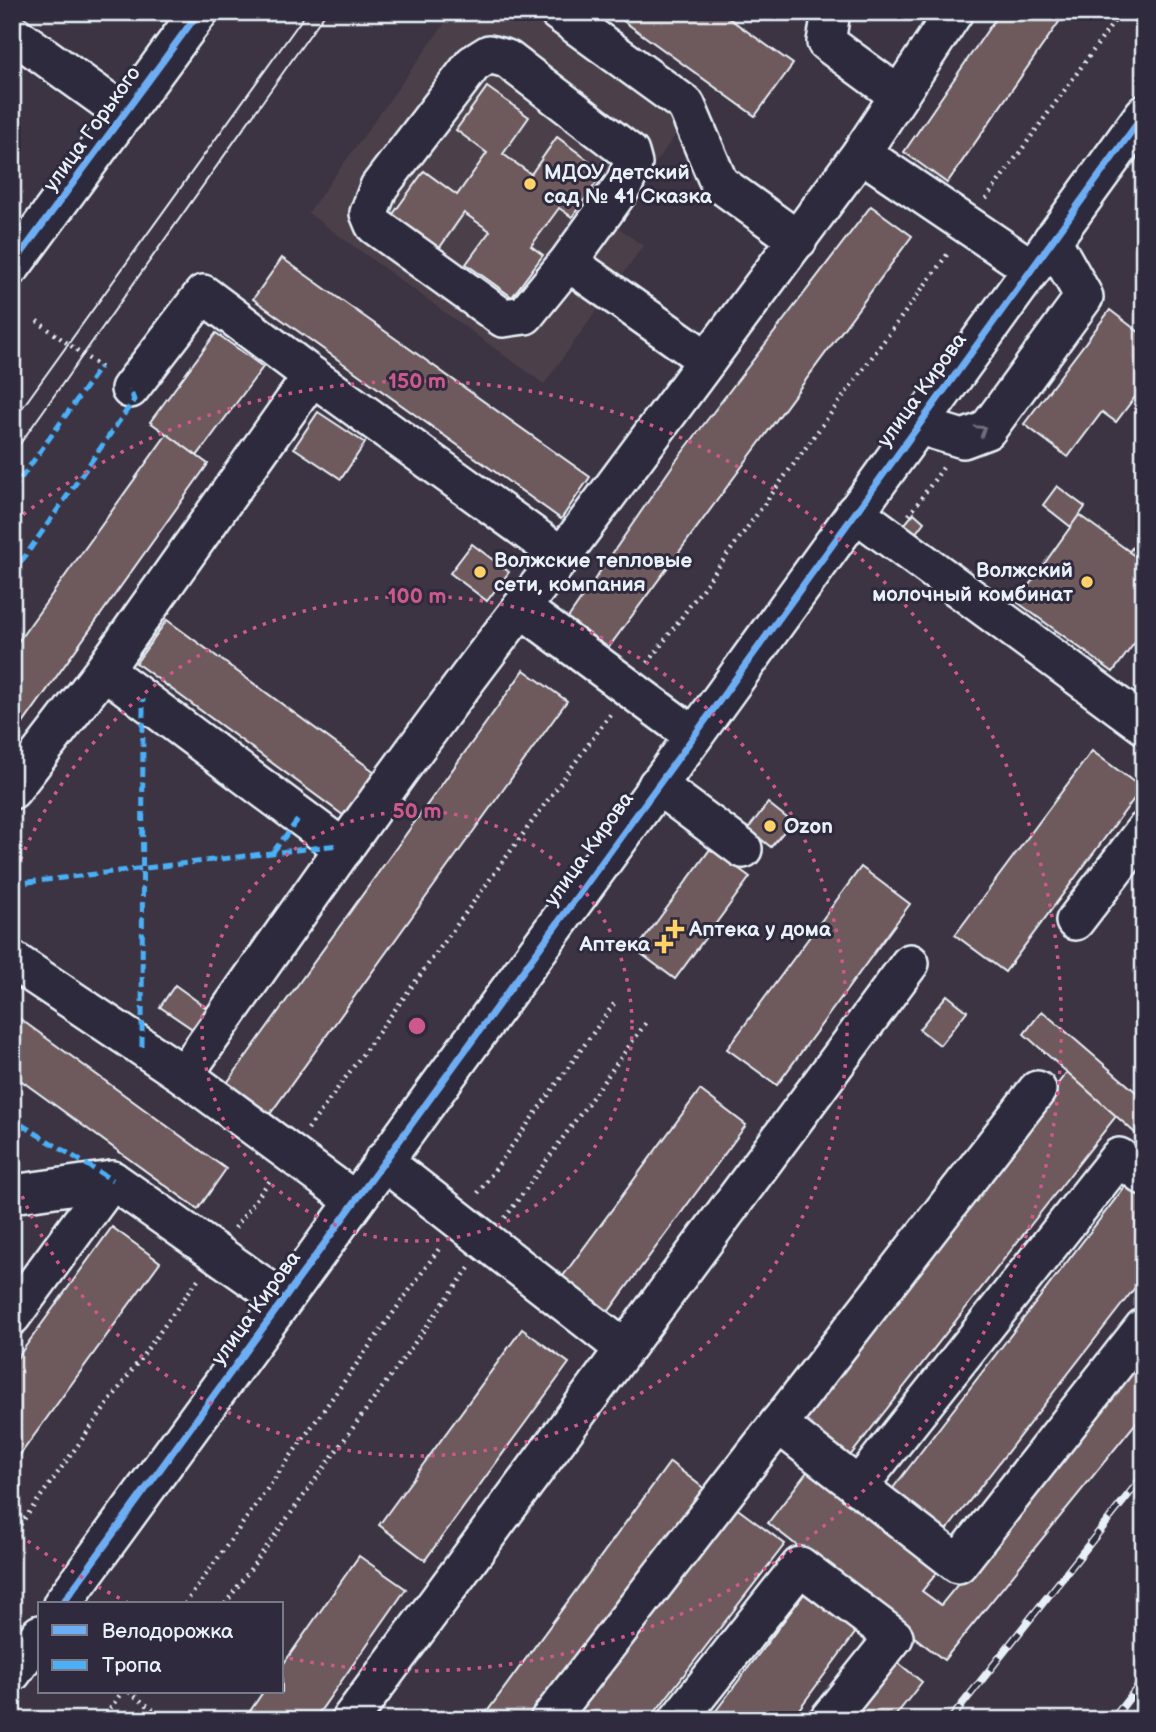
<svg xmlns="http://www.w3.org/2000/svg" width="1156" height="1732" font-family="'Balsamiq Sans',sans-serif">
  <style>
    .built { fill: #4b3f4a }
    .building { fill: #6e5a5b; stroke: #e8f1f8; stroke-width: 2 }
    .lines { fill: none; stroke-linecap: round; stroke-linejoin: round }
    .minor-casing { stroke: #e8f1f8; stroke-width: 42 }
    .path { stroke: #e8f1f8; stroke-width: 4.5; stroke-dasharray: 2 5; stroke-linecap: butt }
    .minor { stroke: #2f2a3d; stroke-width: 37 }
    .tram { stroke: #e8f1f8; stroke-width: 2 }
    .rail-casing { stroke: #e8f1f8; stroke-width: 8 }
    .rail { stroke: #2f2a3d; stroke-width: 5; stroke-dasharray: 16; stroke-linecap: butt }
    .quiet { stroke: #4cb0f7; stroke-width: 5; stroke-dasharray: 10 5; stroke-linecap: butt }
    .cycleway-casing { stroke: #2f2a3d; stroke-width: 11 }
    .cycleway { stroke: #6dadf4; stroke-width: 7 }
    .oneway { stroke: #70707e }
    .ring { fill: none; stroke: #cd598a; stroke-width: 3.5; stroke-dasharray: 3.5 7 }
    .poi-dot { fill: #ffd166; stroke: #2f2a3d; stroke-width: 2.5 }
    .labels { text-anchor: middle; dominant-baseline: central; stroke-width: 6; stroke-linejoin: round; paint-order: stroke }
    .street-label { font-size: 21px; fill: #e8f1f8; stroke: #2f2a3d }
    .poi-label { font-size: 21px; font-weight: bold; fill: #e8f1f8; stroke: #2f2a3d; text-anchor: start }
    .centre { fill: #cd598a; stroke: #2f2a3d; stroke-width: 3.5 }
    .ring-label { font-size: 21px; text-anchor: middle; font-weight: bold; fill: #cd598a; stroke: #2f2a3d; stroke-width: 6; stroke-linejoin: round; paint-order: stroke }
  </style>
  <rect width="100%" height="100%" fill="#3c3443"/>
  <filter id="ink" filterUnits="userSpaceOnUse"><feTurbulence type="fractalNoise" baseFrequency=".0143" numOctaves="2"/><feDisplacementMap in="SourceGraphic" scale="14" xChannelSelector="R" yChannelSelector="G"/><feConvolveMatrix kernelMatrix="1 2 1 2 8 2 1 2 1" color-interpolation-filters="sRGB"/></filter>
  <g filter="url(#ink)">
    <polygon class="built" points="453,12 525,12 682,126 612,223 643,246 544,384 308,213"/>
    <g class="building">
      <polygon points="611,12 720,12 793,64 755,116"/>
      <polygon points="1000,12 1066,12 947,183 904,152"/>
      <polygon points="487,87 529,117 503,154 531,174 557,137 604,172 572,217 559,208 531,246 543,255 512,297 466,264 490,231 464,213 438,250 391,217 424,171 457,195 487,153 456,130"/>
      <polygon points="871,206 912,236 606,651 566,621 675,462"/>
      <polygon points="282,258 590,477 561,519 253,299"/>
      <polygon points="1110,310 1144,336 1144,385 1116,422 1102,412 1068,457 1024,424"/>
      <polygon points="216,333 263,367 197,456 150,422"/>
      <polygon points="318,412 365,443 341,479 294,448"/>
      <polygon points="167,434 208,464 12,739 12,650"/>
      <polygon points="1057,486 1085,507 1071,527 1043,505"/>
      <polygon points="914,513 924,522 915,534 904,525"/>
      <polygon points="1079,515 1144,562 1144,630 1113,672 1017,602"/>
      <polygon points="1144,531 1144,562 1129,552"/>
      <polygon points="472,544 509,572 487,601 450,573"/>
      <polygon points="167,620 379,775 347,818 136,663"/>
      <polygon points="524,670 567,701 265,1121 222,1090"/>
      <polygon points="1092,751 1142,788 1005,972 955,935"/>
      <polygon points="768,803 792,822 771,847 748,829"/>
      <polygon points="711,848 750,877 675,979 636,950"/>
      <polygon points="861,867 910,904 777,1085 727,1049"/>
      <polygon points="175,985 208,1009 194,1030 160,1007"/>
      <polygon points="947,995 967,1011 940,1045 919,1029"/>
      <polygon points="1042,1011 1144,1099 1144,1141 1024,1034"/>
      <polygon points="12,1013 226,1169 198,1209 12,1074"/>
      <polygon points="1067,1072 1116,1116 846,1461 796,1420"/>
      <polygon points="700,1090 746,1125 606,1315 560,1280"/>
      <polygon points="1130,1180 1144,1191 1144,1276 943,1535 890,1492"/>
      <polygon points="112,1227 160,1262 12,1466 12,1365"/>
      <polygon points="522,1329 569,1363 425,1560 379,1525"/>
      <polygon points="1144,1357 1144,1413 944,1660 768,1523 810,1468 941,1568 922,1591 941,1605"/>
      <polygon points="670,1462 706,1490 532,1720 481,1720"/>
      <polygon points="735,1507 785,1544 649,1720 569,1720"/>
      <polygon points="359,1556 406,1589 314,1720 244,1720 263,1692 282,1692 282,1666"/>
      <polygon points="804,1594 856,1632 791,1720 709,1720"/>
      <polygon points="896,1661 922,1682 892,1720 849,1720"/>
    </g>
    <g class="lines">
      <defs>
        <g id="minor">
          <polyline points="558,12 686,105 719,183 798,240"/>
          <polyline points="831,12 826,42 898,95"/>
          <polyline points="12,33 125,114"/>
          <polyline points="861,153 1031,268"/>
          <polyline points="568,262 624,184 633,164 630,153 507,59 489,54 473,64 379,187 369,213 374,225 503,318 525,315 568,262 707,360"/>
          <polyline points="12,266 199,12"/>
          <polyline points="130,389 203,294 312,376"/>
          <polyline points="917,425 963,439 987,430 1084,297 1052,240"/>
          <polyline points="855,512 1144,725"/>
          <polyline points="562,556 861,153 954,12"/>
          <polyline points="521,608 694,736"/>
          <polyline points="657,785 743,849"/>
          <polyline points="12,790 104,670 344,849"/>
          <polyline points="1075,921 1144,831"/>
          <path d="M12,960l172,115c123,-175 245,-352 378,-519l-250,-180 -208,294"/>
          <polyline points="184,1075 355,1201"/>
          <polyline points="383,1161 623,1348"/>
          <polyline points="12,1194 112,1180 283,1300"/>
          <polyline points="12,1316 112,1180"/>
          <polyline points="778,1424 958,1564 1144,1327"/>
          <polyline points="858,1487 1119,1157 1144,1176"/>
          <polyline points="62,1604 694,736 1144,114"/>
          <polyline points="12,1673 40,1634"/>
          <polyline points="350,1720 910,963"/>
          <polyline points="549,1720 1037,1090"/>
          <polyline points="678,1720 800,1566 894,1637 828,1720"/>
        </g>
      </defs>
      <use href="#minor" class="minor-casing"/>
      <g class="path">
        <polyline points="986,199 1121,12"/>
        <polyline points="37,321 104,370"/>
        <polyline points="909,515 945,465"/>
        <polyline points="648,663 949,252"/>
        <polyline points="308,1129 612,712"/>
        <polyline points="478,1193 616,1001"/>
        <polyline points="505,1218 648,1020"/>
        <polyline points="235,1228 271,1179"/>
        <polyline points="12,1536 199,1278"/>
        <polyline points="185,1604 441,1246"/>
        <polyline points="225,1604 469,1268"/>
        <polyline points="129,1692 167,1720"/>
        <polyline points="102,1720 122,1692"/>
      </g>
      <use href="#minor" class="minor"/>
      <g class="tram">
        <polyline points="12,422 307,12"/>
        <polyline points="12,455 326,12"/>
      </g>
      <defs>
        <g id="rail">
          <polyline points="950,1720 1144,1475"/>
          <polyline points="1112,1720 1144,1679"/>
        </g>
      </defs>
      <use href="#rail" class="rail-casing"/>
      <use href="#rail" class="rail"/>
      <g class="quiet">
        <polyline points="12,491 100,367"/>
        <polyline points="12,575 134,400 130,389"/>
        <polyline points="273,852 300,817"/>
        <polyline points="12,884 338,845"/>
        <polyline points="142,1047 143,699"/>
        <polyline points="12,1113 22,1125 112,1180"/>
      </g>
      <defs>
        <g id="cycleway">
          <polyline points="12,266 199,12"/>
          <polyline points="62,1604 694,736 1144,114"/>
        </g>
      </defs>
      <use href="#cycleway" class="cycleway-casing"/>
      <use href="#cycleway" class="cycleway"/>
    </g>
    <defs><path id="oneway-chevron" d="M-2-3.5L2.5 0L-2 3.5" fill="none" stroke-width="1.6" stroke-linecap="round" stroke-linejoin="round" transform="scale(1.75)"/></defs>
    <use class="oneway" href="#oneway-chevron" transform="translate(981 430) rotate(-31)"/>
  </g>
  <g class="ring">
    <circle cx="417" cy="1026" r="215"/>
    <path d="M13 879A430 430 0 1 1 13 1173"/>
    <path d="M129 1603A645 645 0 0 1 15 1531M15 521A645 645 0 1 1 283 1657"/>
  </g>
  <g class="poi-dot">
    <circle cx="530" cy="184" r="7"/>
    <circle cx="480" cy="572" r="7"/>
    <circle cx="1087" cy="582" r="7"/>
    <circle cx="770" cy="826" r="7"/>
    <path d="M671.5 918.5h7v7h7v7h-7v7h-7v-7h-7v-7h7z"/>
    <path d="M660.5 933.5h7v7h7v7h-7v7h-7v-7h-7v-7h7z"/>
  </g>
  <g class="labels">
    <g class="street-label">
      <text transform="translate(92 129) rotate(-54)">улица Горького</text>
      <text transform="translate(922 390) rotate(-54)">улица Кирова</text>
      <text transform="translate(589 849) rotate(-54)">улица Кирова</text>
      <text transform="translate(256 1308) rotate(-54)">улица Кирова</text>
    </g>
    <g class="poi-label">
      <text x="544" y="172">МДОУ детский<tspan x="544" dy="24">сад № 41 Сказка</tspan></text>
      <text x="494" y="560">Волжские тепловые<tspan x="494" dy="24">сети, компания</tspan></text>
      <text x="1073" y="570" text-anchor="end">Волжский<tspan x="1073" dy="24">молочный комбинат</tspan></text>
      <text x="784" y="826">Ozon</text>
      <text x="689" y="929">Аптека у дома</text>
      <text x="650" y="944" text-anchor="end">Аптека</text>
    </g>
  </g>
  <circle cx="417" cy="1026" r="10" class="centre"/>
  <g class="ring-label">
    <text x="417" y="388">150 m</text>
    <text x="417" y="603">100 m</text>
    <text x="417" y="818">50 m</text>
  </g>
  <rect width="1156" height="1732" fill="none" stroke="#2f2a3d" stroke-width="42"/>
  <rect x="21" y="21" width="1114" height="1690" fill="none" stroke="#e8f1f8" stroke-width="2.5" filter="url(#ink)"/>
  <rect x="38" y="1602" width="245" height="91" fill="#2f2a3d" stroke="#797a88" stroke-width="2"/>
  <rect x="52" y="1625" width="35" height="10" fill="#6dadf4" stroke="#797a88" stroke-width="2"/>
  <text x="102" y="1638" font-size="21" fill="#e8f1f8">Велодорожка</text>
  <rect x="52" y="1660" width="35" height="10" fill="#4cb0f7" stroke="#797a88" stroke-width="2"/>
  <text x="102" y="1672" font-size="21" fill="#e8f1f8">Тропа</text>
</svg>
